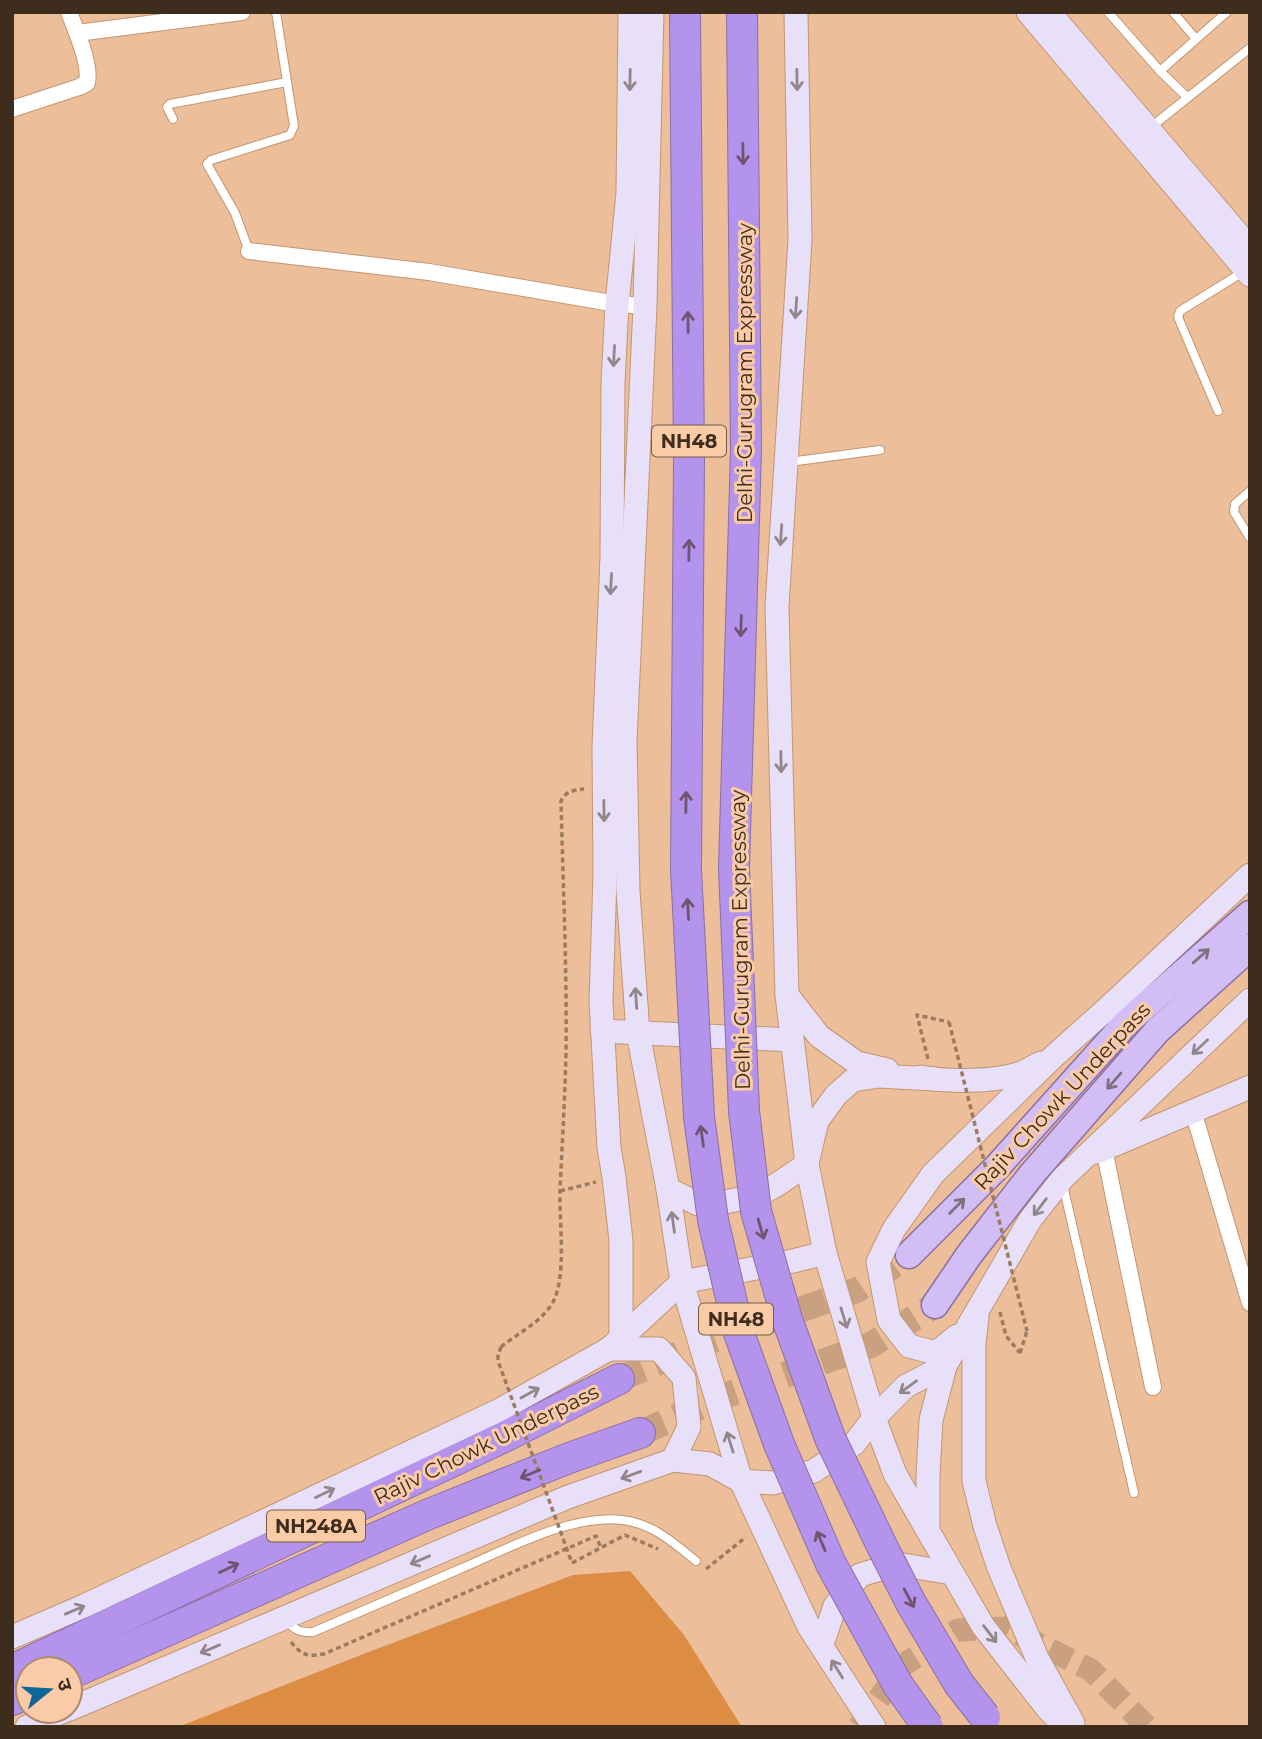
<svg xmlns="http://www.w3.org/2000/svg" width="1262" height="1739" font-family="Montserrat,'Noto Sans Devanagari',sans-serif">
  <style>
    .green { fill: #dd8c43 }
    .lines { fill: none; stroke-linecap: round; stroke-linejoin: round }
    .secondary-tunnel { stroke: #c9a180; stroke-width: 23; stroke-dasharray: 23 11; stroke-linecap: butt }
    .primary-tunnel { stroke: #c9a180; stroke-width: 26; stroke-dasharray: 26 13; stroke-linecap: butt }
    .lane-casing { stroke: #c29672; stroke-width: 10 }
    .street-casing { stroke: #c29672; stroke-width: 18 }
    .secondary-casing { stroke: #c29672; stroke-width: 25 }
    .primary-casing { stroke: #8b6fa4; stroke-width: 29 }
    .highway-casing { stroke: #8b6fa4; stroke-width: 32 }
    .path { stroke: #9c7b60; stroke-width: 3.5; stroke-dasharray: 5 3.5; stroke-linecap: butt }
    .lane { stroke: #fff; stroke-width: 8 }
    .street { stroke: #fff; stroke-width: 16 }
    .secondary { stroke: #e8dff9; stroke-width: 23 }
    .primary { stroke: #d2bef4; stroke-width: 26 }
    .highway { stroke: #b493ec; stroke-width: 30 }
    .highway-bridge-casing { stroke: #8b6fa4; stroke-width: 32; stroke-linecap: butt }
    .path-bridge { stroke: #9c7b60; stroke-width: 3.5; stroke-dasharray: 5 3.5; stroke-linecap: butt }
    .highway-bridge { stroke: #b493ec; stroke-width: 30 }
    .oneway { stroke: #93868b }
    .oneway2 { stroke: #6d5570 }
    .oneway3 { stroke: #816e7e }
    .labels { text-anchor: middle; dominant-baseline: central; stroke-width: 6; stroke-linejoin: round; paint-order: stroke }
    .shield { fill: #f9cba6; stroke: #765c46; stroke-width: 2 }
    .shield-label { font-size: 19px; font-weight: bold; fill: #3e2c1d }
    .street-label { font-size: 21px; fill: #3e2c1d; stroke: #f9cba6 }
  </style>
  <rect width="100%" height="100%" fill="#ecbe99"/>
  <polygon class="green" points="630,1571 684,1635 742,1727 178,1727 366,1653 573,1575"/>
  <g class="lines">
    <polyline class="secondary-tunnel" points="859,1727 903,1665 958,1630 1006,1628 1091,1670 1147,1727"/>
    <g class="primary-tunnel">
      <polyline points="619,1379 710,1341 857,1290 909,1255"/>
      <polyline points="640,1433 727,1395 871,1345 935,1305"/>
    </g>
    <defs>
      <g id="lane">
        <polyline points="1108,12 1160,71 1187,97"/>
        <polyline points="1173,12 1196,39"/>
        <polyline points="1160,71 1227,12"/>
        <polyline points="173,119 167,107 170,104 287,82"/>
        <polyline points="1151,127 1250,48"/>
        <polyline points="249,251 235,213 207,164 211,160 290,135 294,126 276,12"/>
        <polyline points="1218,411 1178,317 1180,311 1243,272"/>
        <polyline points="789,462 880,450"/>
        <polyline points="1250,491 1235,504 1234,512 1250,538"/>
        <polyline points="1063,1185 1134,1493"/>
        <path d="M286,1620c8,10 15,13 27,12 49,-21 98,-42 147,-63 47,-20 111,-55 162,-49 30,3 52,23 74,41"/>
      </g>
      <g id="street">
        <polyline points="77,33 242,12"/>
        <path d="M12,109l67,-22 8,-4c4,-19 -11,-52 -18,-71"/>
        <polyline points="249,251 429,272 617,304 645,306"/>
        <polyline points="1193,1111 1250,1303"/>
        <polyline points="1104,1149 1153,1387"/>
      </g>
      <g id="secondary">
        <polyline points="652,12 645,306 625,741 628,891 638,1033 668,1189 682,1282 741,1481 809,1627 874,1727"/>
        <polyline points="796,12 800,240 777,607 787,995 807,1164 825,1253 874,1418 895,1474 983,1626 1047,1708 1066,1727"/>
        <polyline points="1028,12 1250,275"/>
        <polyline points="1049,12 1250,248"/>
        <polyline points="787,995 819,1036 857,1063 887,1070"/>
        <polyline points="602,1031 792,1040"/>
        <path d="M921,1077c26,5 74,5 100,-4 6,-2 13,-7 20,-10"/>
        <polyline points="1097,1152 1250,1087"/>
        <polyline points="668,1189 698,1204 725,1202 759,1195 781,1182 807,1164 817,1121 836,1095 853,1080 879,1076 934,1079"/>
        <polyline points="977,1316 974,1344 974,1481 985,1526 999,1568 1037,1658 1073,1723"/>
        <polyline points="957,1336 936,1353 909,1346 889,1320 878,1262 894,1229 933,1174 1053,1057 1110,1006 1250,875"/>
        <polyline points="621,1338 621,1241 614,1177 609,1148 601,1001 605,876 604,747 612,557 613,383 617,304 628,193 630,12"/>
        <polyline points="609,1349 659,1349 684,1378 689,1427 673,1460"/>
        <polyline points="928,1529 928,1475 931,1420 945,1366"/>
        <polyline points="12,1637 84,1606 498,1411 609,1349 682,1282 793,1261 825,1253"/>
        <polyline points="822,1644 835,1606 860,1575 897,1564 952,1573"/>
        <polyline points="70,1709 568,1497 673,1460 710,1464 741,1481 773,1483 814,1471 854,1444 874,1418 906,1386 945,1366 1030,1220 1062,1179 1250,1000"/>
        <polyline points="27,1727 64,1711"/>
      </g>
      <g id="primary">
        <polyline points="909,1255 997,1167 1126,1023 1250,914"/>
        <polyline points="935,1305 969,1255 1032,1174 1158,1030 1250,947"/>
      </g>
      <g id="highway">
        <polyline points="685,12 689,459 686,870"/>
        <polyline points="734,868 746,449 742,12"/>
        <polyline points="12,1670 506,1436 619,1379"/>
        <polyline points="70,1674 429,1514 569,1458 640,1433"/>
        <polyline points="12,1700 28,1693"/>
      </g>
    </defs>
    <use href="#lane" class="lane-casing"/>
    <use href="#street" class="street-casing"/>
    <use href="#secondary" class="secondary-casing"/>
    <use href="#primary" class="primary-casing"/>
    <use href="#highway" class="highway-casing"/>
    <g class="path">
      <polyline points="928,1059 917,1015 949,1022"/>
      <polyline points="560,1191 596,1182"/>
      <polyline points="1000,1312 1006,1336 1020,1353"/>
      <path d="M501,1347c18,-15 40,-24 52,-45 14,-26 6,-81 7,-111 2,-46 5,-92 6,-139 1,-83 -3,-167 -5,-251 4,-10 14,-11 23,-12"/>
      <polyline points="1020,1353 1027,1331"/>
      <polyline points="572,1563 625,1535 658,1549"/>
      <polyline points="706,1569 746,1537"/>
      <path d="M291,1642c11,13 15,15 33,12l272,-118 5,12"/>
    </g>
    <use href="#lane" class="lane"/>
    <use href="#street" class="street"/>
    <use href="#secondary" class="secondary"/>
    <use href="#primary" class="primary"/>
    <use href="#highway" class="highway"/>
    <defs>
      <g id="highway-bridge">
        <polyline points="734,868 744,1111 756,1211 787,1319 830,1438 881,1544 911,1603 959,1684 985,1717"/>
        <polyline points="686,870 699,1117 713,1220 739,1333 779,1444 831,1564 898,1685 928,1727"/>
      </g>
    </defs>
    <use href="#highway-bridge" class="highway-bridge-casing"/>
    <g class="path-bridge">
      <polyline points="949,1022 1027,1331"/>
      <polyline points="501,1347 498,1355 498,1361 572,1563"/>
    </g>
    <use href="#highway-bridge" class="highway-bridge"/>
  </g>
  <defs><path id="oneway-shaft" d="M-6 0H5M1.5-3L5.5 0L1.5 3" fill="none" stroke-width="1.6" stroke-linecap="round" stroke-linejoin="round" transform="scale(1.75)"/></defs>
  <g class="oneway">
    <use href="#oneway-shaft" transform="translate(630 80) rotate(91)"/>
    <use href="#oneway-shaft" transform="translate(797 80) rotate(89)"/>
    <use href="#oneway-shaft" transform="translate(796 308) rotate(94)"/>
    <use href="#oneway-shaft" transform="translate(614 356) rotate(93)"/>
    <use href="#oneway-shaft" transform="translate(781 535) rotate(94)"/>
    <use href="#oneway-shaft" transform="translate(611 584) rotate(93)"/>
    <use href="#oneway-shaft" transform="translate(781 762) rotate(89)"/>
    <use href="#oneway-shaft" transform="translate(604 811) rotate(89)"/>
    <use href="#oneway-shaft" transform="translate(636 998) rotate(-94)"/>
    <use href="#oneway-shaft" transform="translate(1200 1047) rotate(137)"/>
    <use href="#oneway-shaft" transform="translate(1040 1207) rotate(127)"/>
    <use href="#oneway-shaft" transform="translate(673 1222) rotate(-98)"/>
    <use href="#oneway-shaft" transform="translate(844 1318) rotate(73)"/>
    <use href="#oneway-shaft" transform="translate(908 1387) rotate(144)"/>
    <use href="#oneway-shaft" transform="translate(530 1393) rotate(-29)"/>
    <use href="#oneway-shaft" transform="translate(730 1442) rotate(-107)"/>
    <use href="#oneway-shaft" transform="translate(631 1475) rotate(160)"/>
    <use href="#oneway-shaft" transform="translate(325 1493) rotate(-25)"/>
    <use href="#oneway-shaft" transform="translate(420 1560) rotate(157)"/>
    <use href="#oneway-shaft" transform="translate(75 1610) rotate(-23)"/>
    <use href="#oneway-shaft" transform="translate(990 1634) rotate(52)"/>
    <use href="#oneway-shaft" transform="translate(210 1649) rotate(157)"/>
    <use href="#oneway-shaft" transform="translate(837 1669) rotate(-122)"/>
  </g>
  <g class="oneway2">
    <use href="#oneway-shaft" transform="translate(743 154) rotate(89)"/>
    <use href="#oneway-shaft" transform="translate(688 322) rotate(-91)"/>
    <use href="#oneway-shaft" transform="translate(689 550) rotate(-89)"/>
    <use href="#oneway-shaft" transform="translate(741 626) rotate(92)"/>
    <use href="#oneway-shaft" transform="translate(686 802) rotate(-89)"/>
    <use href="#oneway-shaft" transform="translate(688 909) rotate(-93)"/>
    <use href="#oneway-shaft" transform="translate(702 1136) rotate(-98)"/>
    <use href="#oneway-shaft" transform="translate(761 1229) rotate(74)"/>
    <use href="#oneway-shaft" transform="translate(530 1474) rotate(158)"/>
    <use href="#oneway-shaft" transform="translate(821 1541) rotate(-113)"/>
    <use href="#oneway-shaft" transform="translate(229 1568) rotate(-25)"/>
    <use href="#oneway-shaft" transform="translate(909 1598) rotate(62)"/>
  </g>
  <g class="oneway3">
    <use href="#oneway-shaft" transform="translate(1201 956) rotate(-41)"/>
    <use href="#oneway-shaft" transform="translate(1114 1081) rotate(131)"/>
    <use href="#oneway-shaft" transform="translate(957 1206) rotate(-45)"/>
  </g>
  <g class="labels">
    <g class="shield">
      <rect x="652" y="425.5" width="74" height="31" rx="5"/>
      <rect x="699" y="1303.5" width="74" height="31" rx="5"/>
      <rect x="267" y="1510.5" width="98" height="31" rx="5"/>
    </g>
    <g class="shield-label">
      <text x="689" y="441">NH48</text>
      <text x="736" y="1319">NH48</text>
      <text x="316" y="1526">NH248A</text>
    </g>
    <g class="street-label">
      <text transform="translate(744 373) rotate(-90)">Delhi-Gurugram Expressway</text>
      <text transform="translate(740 940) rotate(-91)">Delhi-Gurugram Expressway</text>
      <text transform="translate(1062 1096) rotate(-47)">Rajiv Chowk Underpass</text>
      <text transform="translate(486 1444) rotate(-26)">Rajiv Chowk Underpass</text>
    </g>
  </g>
  <rect width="1262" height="1739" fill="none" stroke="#3e2c1d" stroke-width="28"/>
  <g transform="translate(49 1690) rotate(72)"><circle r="33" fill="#f9cba6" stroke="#ae8b6f" stroke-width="2"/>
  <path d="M0-5L12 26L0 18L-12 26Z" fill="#0e6797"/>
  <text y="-10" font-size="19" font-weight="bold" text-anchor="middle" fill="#3e2c1d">उ</text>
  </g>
</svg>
